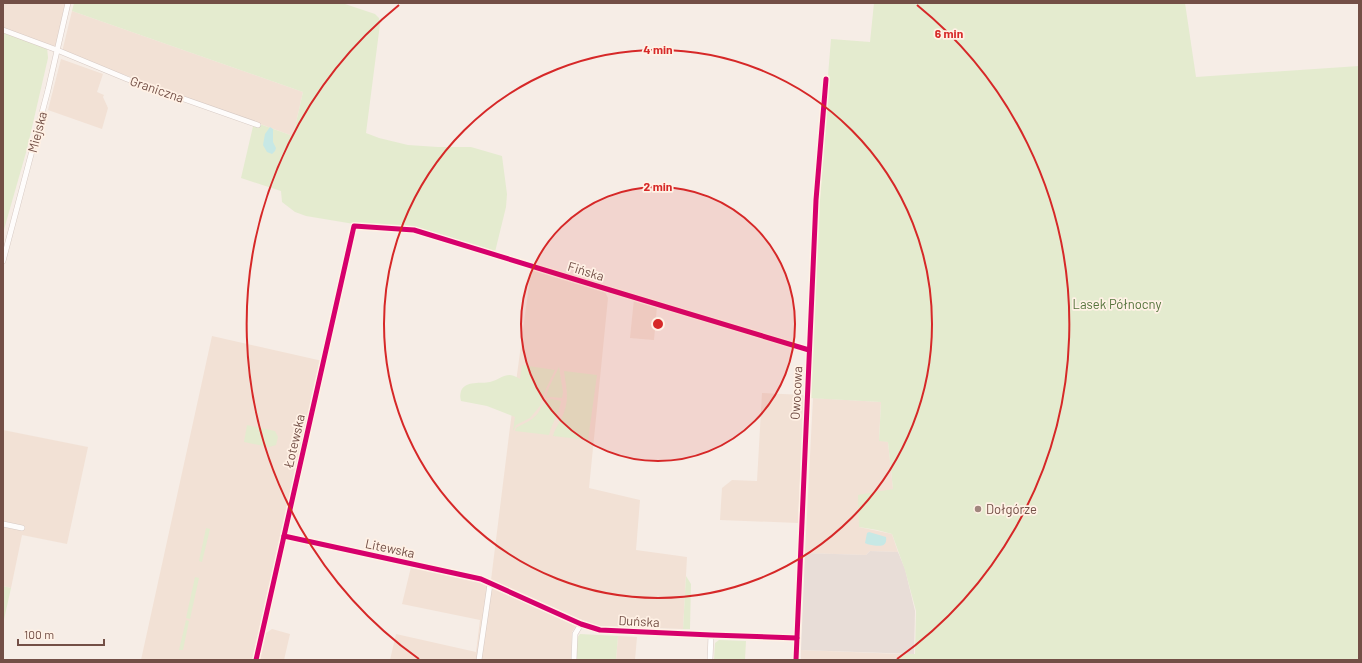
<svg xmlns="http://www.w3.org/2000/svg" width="1362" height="663" font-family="Barlow,sans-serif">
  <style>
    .residential { fill: #f2e1d5 }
    .industrial { fill: #e8ddd7 }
    .green { fill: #e4ebcf }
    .water { fill: #c7e8e5 }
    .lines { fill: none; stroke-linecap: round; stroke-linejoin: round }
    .street-casing { stroke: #d7cac4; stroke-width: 6 }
    .street { stroke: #fefcfb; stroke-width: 5 }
    .cycleway-casing { stroke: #fff1e5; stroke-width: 8 }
    .cycleway { stroke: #d6006c; stroke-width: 5 }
    .ring { fill: none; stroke: #d62828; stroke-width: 2 }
    .poi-dot { fill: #a1867e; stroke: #fff1e5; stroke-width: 1.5 }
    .labels { text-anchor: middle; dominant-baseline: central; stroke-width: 3.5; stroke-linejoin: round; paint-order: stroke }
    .street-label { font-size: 13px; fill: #734f46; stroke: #fff1e5 }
    .park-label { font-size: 13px; fill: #55743c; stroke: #fff1e5 }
    .poi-label { font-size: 13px; fill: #734f46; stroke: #fff1e5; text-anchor: start }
    .centre { fill: #d62828; stroke: #fff1e5; stroke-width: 2 }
    .ring-label { font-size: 12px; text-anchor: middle; font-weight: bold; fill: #d62828; stroke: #fff1e5; stroke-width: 3.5; stroke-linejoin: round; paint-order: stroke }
  </style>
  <rect width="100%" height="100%" fill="#f6ede6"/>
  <g class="residential">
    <polygon points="3,3 69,3 57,51 3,30"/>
    <polygon points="72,11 303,92 293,136 62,52"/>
    <polygon points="61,59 103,74 97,92 104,95 103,97 108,108 102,129 48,110"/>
    <polygon points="531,270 536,270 605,292 608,298 589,488 640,500 636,550 687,557 683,629 598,626 580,619 572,632 571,660 390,660 396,634 476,652 480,620 402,604 411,567 485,583 491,580 510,427"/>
    <polygon points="634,299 657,306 654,340 630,338"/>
    <polygon points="212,336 327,362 266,633 272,629 290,634 284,660 141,660"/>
    <polygon points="762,393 804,395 798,523 720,520 722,488 732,480 757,481"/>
    <polygon points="813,398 881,402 879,440 888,442 893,489 859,527 892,534 898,552 870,551 866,555 805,553"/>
    <polygon points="3,430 88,447 67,544 22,535 11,588 3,586"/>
    <polygon points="618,636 637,637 635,660 616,660"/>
    <polygon points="801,650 900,654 900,660 801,660"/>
  </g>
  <polygon class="industrial" points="870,551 898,552 905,569 915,611 914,654 801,650 805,553 866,555"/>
  <g class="green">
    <polygon points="74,3 342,3 375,14 379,18 380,24 366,133 379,138 408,145 438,147 471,147 502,156 507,194 506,207 495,252 415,227 354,224 306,216 295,212 282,202 281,191 241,178 254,122 293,136 303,92 72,11"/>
    <polygon points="874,3 1185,3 1196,77 1359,66 1359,660 900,660 900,654 915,654 916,611 905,570 892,534 877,530 859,527 858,495 893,489 888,442 879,441 881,402 808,398 821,161 831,39 870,42"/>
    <polygon points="3,30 47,47 48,58 27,149 3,233"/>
    <path d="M522,365l33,5 -9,19 -6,17 -10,12 -14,7 -3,6 2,-14 -28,-11 -26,-5c-1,-4 -1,-6 0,-10 5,-11 20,-7 29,-9 13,-4 17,-12 30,-3z"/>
    <polygon points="559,367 563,392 562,398 551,397 545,399 549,387"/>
    <path d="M564,371l33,4 -9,65 -35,-4c2,-8 7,-14 10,-21 7,-17 3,-27 1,-44z"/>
    <path d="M551,399l10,2c-2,12 -9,22 -12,34l-34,-4 1,-3c8,-5 16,-7 22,-15 4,-6 5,-12 13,-14z"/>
    <polygon points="247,425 275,431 278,437 276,445 269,447 244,442"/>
    <polygon points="206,528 210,529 202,562 199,561"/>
    <polygon points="686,576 691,584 690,629 683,629"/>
    <polygon points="195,577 199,578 190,619 186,618"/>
    <polygon points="3,586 11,588 3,624"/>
    <polygon points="186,620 189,621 183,650 179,650"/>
    <polygon points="580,634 618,636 616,660 576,660 577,638"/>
    <polygon points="719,640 746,641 745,660 714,660 715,643"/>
  </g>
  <g class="water">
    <polygon points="270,127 273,129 273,142 276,148 275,151 272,154 267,152 263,145 265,134"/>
    <path d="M869,532l17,5c2,12 -10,9 -19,7l-2,-1 2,-10z"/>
  </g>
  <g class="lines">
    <defs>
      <g id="street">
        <polyline points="3,30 57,50 127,79 258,125"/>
        <polyline points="3,261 48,90 68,3"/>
        <polyline points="3,524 22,528"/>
        <polyline points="284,536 481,579 581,624 600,630 711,635 797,638"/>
        <polyline points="256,660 354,226 414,230 610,290 809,350"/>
        <polyline points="479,660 490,584"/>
        <polyline points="574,660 575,634 581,624"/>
        <polyline points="710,660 711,635"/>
        <polyline points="796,660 816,200 826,79"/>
      </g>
    </defs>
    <use href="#street" class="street-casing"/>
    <use href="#street" class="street"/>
    <defs>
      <g id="cycleway">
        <polyline points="284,536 481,579 581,624 600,630 711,635 797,638"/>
        <polyline points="256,660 354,226 414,230 610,290 809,350"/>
        <polyline points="796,660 816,200 826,79"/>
      </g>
    </defs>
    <use href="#cycleway" class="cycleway-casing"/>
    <use href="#cycleway" class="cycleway"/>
  </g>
  <circle cx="658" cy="324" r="137" fill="#d62828" fill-opacity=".12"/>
  <g class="ring">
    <circle cx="658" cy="324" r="137"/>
    <circle cx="658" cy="324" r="274"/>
    <path d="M419 659A411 411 0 0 1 399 5M917 5A411 411 0 0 1 897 659"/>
  </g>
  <circle class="poi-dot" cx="978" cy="509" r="4"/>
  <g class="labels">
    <g class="street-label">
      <text transform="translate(157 89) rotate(19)">Graniczna</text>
      <text transform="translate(37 132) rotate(-75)">Miejska</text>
      <text transform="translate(586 271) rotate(17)">Fińska</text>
      <text transform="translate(796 393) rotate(-87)">Owocowa</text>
      <text transform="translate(294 441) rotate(-77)">Łotewska</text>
      <text transform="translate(390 548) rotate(12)">Litewska</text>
      <text transform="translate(639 621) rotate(3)">Duńska</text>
    </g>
    <g class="park-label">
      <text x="1117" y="304">Lasek Północny</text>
    </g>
    <g class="poi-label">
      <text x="986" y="509">Dołgórze</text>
    </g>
  </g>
  <circle cx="658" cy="324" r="6" class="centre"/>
  <g class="ring-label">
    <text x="949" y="38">6 min</text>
    <text x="658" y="54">4 min</text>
    <text x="658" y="191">2 min</text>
  </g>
  <rect width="1362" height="663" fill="none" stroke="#734f46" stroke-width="8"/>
  <path d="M18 639v6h86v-6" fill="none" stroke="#734f46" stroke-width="2"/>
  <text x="24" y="639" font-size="12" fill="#734f46" stroke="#fff1e5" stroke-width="3" paint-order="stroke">100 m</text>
</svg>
